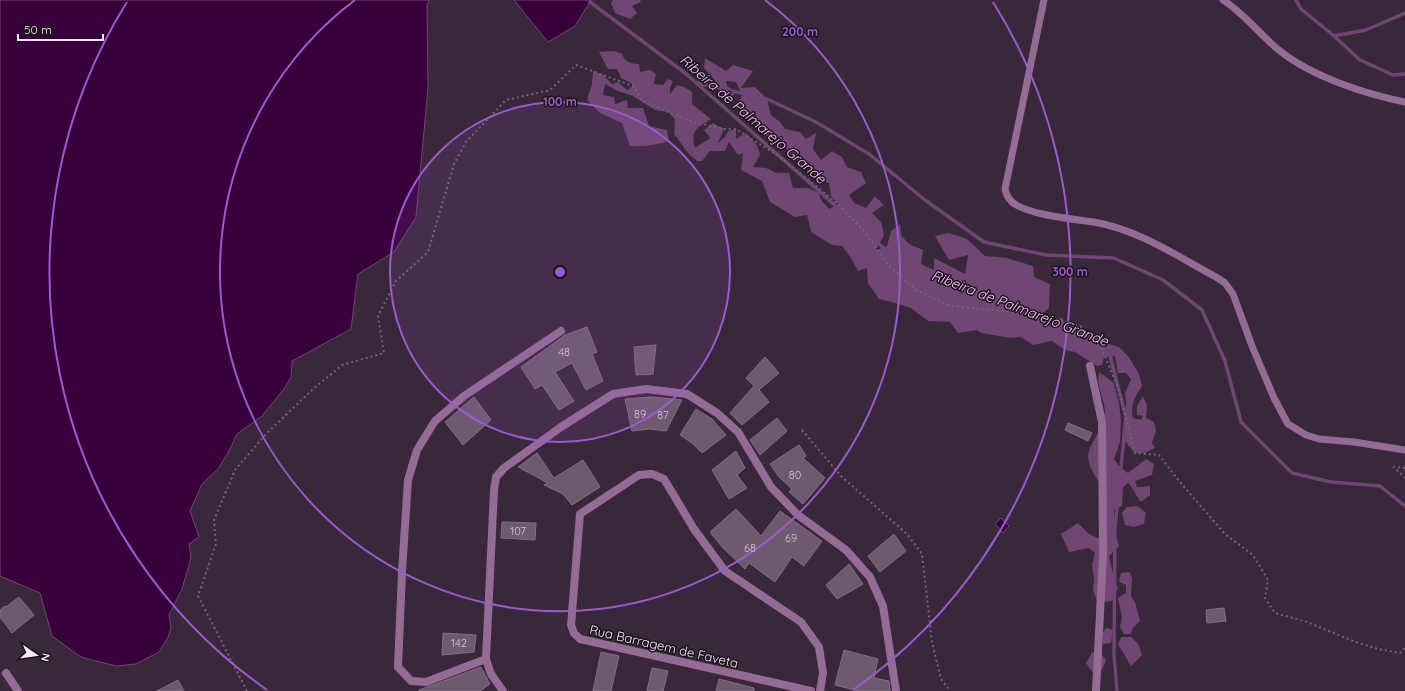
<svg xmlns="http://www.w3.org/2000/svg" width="1405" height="691" font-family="Quicksand,sans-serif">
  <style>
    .green { fill: #704673 }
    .water { fill: #36003b; stroke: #704674 }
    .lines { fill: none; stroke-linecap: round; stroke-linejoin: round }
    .stream { stroke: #704674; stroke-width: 3.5 }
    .building { fill: #6e596f; stroke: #846e85 }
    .path { stroke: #746475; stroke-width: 2; stroke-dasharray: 2 3; stroke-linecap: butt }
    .service { stroke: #936b95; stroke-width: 7 }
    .minor { stroke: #936b95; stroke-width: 8 }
    .ring { fill: none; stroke: #9a5ccd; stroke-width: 2 }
    .labels { text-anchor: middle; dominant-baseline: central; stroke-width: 3; stroke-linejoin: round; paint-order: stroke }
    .number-label { font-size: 11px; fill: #d6c6d6 }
    .street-label { font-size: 13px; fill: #f8ebf8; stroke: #1b131c }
    .water-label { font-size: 14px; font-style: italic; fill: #f8c6fa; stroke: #1b131c }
    .centre { fill: #9a5ccd; stroke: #1b131c; stroke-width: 2 }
    .ring-label { font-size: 12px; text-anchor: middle; font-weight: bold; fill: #9a5ccd; stroke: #1b131c; stroke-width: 3; stroke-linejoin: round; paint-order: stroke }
  </style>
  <rect width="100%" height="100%" fill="#39273a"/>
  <g class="green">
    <polygon points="613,0 640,0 641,2 632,6 637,13 630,19 615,13 611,3"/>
    <path d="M614,51l8,3c3,8 9,10 17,10l1,8 10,-2 6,4 -2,10 9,1 5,-6 5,2 -3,7v6l7,-9 9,3 6,4v12l19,15c-14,9 -21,11 -16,29l15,-10 -6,-8 9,-7 11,6 -6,14 7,-6 3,-6 8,-2v10l10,-6 11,12 3,10 -7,12 13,1 11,5h12l4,15h15l11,5 2,7 8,9 9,-5 -7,-8 -2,-13 -14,-4 -1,-13 -13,-3 -9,-7 -8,-11 -18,-9 -1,-8 -5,-4 -5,-10 -11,1 -6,-12 4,-8 -6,-13 -10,-1 1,5 8,5 -3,7c-11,-8 -18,-20 -28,-30l1,-10 21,13 7,-6 20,6 -12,17 14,-1 12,12 4,16 9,7 5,7 15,3 6,7 10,-6 -3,16 8,11 11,-9 10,6 5,10 14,5 5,11 -17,12 5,8 12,5 9,-12 9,9 -12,8 9,9 3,13 -8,15 11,-4 4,-15 9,-7 1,11 8,9 14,6 -2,14 13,6v-12l31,16 3,-19 -19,5 -14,-24 14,-3 18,6 18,17 22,2 26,8 1,11 16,7 -1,24 -9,8 5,4 17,-2 5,8h13l9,7 10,3 10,8 10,3 9,9 11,18 3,12c-7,11 -12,19 -9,32l8,2 2,-4 -6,-1v-9l6,-10 4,9 -1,13 8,4 2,9 -4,12 3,5 -10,5h-10l-7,-8 -6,-8 4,-33 -1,-11 6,-14 -5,-6h-8l-3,-17 -11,1 -2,8 -5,1 -22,-14 -10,-2 -13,-9 -19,4 -12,-8 -11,1 -29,-5 -4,-3 -19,3 -8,-11 -22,-1 -17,-13 -12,-4 -20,-5 -11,-16 -1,-15 -9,3 -7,-13 -9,-12 -10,-1 -21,-13 -4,-17 -12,2 -25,-15 -8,-21 -21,-11 2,-17 -5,2 -9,-13 -4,9h-15l-8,10h-5l-9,-8 -14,-19 1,-15 -7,-7 -13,-2 -22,-14 -15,-5 -13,-7 -2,11 11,2 1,7 12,-4 1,8h15l6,18 18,4 2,11c-13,4 -25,6 -39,5l-8,-23 -22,-10 -13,-13 5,-16 1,-13 10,4 9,9 6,-2 9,8 6,-4 -2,-3 -10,-5 -4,-9h-9l-9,-17z"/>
    <path d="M1099,372l15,11 5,20 2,17 -1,22 -6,17 5,7 9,7 18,-14 8,5 -2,11 -17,6 2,6 13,-1v9l-9,7c-5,-6 -7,-13 -13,-19l-5,4 -1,19 -8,4v20l5,16 -10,10 4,18v9l5,4 -6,14 -14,2 -5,-13 1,-11 -2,-14 3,-12 -6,-5 -20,4 -8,-18 17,-11 11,11 11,5 6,-23v-24c-8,-11 -23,-30 -16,-44 3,-7 7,-13 10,-19 2,-6 5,-12 5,-18 -1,-14 -9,-24 -6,-39z"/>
    <polygon points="1138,506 1146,513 1144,524 1134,527 1125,525 1122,513 1127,507"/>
    <polygon points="1130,572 1132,579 1131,596 1135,602 1140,621 1133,628 1131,634 1124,634 1120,627 1122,618 1118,598 1126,593 1126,585 1119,582 1121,573"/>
    <polygon points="1106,628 1113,630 1111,643 1103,644 1103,633"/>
    <polygon points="1121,637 1131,637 1139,645 1142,655 1131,666 1123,652 1118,645"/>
    <polygon points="1092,652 1101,654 1106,660 1102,670 1092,672 1086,663"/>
  </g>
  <g class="water">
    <polygon points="0,0 429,0 427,5 428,88 416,217 394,252 358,274 351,329 292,361 291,377 284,389 262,416 237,434 229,451 218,469 202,484 190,511 199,537 189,544 191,557 189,565 182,589 169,615 171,628 168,637 159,652 136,664 116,666 81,657 52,636 40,593 0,576"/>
    <polygon points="514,0 591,0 575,26 548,42"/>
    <polygon points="1001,518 1009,526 1003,533 995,524"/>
  </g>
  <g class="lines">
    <g class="stream">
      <polyline points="1296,0 1301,9 1334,36 1366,30 1405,13"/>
      <polyline points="590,2 685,73 921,281 1025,322 1109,352 1126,417 1115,528 1114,655 1117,691"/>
      <polyline points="1334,36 1360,60 1393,75 1405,74"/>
      <polyline points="697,83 767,99 816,122 869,154 925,200 984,242 1046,255 1114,258 1163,280 1202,310 1225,361 1241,422 1292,473 1331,482 1380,486 1405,506"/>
    </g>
  </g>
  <g class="building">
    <polygon points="587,327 597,352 592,354 603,381 586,390 572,363 555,372 574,401 559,410 542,385 535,389 521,367 565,335"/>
    <polygon points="656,345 653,374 636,375 634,347"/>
    <polygon points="765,357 779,373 759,390 769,402 742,425 730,413 754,386 746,378"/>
    <polygon points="474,397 491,420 463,445 445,422"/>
    <polygon points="652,397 682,400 666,431 650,429 632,431 625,399"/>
    <polygon points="696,409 712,419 726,435 702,453 692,443 680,435"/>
    <polygon points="777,418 787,431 760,455 750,440"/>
    <polygon points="1068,423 1092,433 1088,441 1065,430"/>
    <polygon points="799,445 806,456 803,458 825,478 803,504 789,492 792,489 779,477 770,464"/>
    <polygon points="736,451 745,468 737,475 747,488 729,499 712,470"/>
    <polygon points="537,453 554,478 583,460 600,487 572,505 563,494 544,485 548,483 518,467"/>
    <polygon points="736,509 761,536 780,511 822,541 804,566 792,557 775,582 749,563 745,569 723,548 710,532"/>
    <polygon points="502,522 536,523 535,540 501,538"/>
    <polygon points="894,534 906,551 880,572 868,556"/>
    <polygon points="849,564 863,584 837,599 826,585"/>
    <polygon points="19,597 34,615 12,633 0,617 0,610 5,606 6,607"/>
    <polygon points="1224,608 1226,621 1207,623 1206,610"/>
    <polygon points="443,633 476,635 474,652 442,655"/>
    <polygon points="844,650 878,659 874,678 889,681 890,691 858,691 835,685"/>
    <polygon points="601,652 619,656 611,691 593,691"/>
    <polygon points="481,667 490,684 480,691 419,691 419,690"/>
    <polygon points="652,668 668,671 663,691 647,691"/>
    <polygon points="719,679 754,688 754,691 716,691"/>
    <polygon points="178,680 184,691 157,691"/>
  </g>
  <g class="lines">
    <g class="path">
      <polyline points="802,430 841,476 907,534 922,554 932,642 941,679 950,691"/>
      <polyline points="1405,468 1394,467 1405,478"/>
      <polyline points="247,691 198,596 216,544 214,520 235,470 266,434 311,391 342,365 384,353 378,316 396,281 428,252 454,164 466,142 506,100 550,90 576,65 633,86 642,101 668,112 694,122 724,129 736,129 780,157 838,204 863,230 890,267 916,290 951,306 1040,315 1080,326 1102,349 1117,385 1135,453 1159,455 1179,481 1225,534 1253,555 1268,580 1265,598 1275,613 1307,622 1353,641 1378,649 1400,653 1405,648"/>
    </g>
    <g class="service">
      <path d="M1044,0l-39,189c1,5 3,9 7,13 15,13 62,17 82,20 45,8 83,34 122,55l9,6 8,11 19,52 22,52 14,26 18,11 13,4 35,3 51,8"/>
      <path d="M1223,0c22,14 37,35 57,51 33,26 85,43 125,51"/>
    </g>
    <g class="minor">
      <polyline points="1090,366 1102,422 1103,555 1096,691"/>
      <polyline points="486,659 426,682 411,681 398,667 402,572 408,480 417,450 435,421 464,396 561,331"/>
      <polyline points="6,673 18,691"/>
      <polyline points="503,691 491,674 486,659 494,490 496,477 504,468 561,427 613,394 646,389 687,394 717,413 738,432 771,487 798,515 846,550 870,577 883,606 896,691"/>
      <polyline points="811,691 580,639 574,633 571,625 580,514 639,475 652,474 664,479 694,529 725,571 801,622 819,647 823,673 820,691"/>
    </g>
  </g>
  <circle cx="560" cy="272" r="170" fill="#9a5ccd" fill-opacity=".12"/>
  <g class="ring">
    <circle cx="560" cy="272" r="170"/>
    <path d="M765 0A340 340 0 1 1 355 0"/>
    <path d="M267 690A510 510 0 0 1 127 2M993 2A510 510 0 0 1 853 690"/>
  </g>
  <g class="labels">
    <g class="number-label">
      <text x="564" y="352">48</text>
      <text x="640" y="414">89</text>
      <text x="663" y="415">87</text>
      <text x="795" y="475">80</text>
      <text x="518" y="531">107</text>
      <text x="791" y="538">69</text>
      <text x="750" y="548">68</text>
      <text x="459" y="643">142</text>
    </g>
    <g class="street-label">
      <text transform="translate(664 646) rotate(13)">Rua Barragem de Faveta</text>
    </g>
    <g class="water-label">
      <text transform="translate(753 119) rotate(41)">Ribeira de Palmarejo Grande</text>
      <text transform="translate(1020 308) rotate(21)">Ribeira de Palmarejo Grande</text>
    </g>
  </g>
  <circle cx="560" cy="272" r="6" class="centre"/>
  <g class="ring-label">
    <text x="800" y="36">200 m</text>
    <text x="560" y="106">100 m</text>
    <text x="1070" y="276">300 m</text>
  </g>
  <g transform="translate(36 655) rotate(103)" stroke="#1b131c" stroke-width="3" paint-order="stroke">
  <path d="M0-3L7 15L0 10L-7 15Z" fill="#f8ebf8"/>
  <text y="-6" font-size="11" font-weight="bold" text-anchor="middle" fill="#f8ebf8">N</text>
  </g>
  <path d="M18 34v6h85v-6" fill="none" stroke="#f8ebf8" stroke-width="2"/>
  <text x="24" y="34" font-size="12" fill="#f8ebf8" stroke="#1b131c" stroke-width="3" paint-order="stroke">50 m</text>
</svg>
